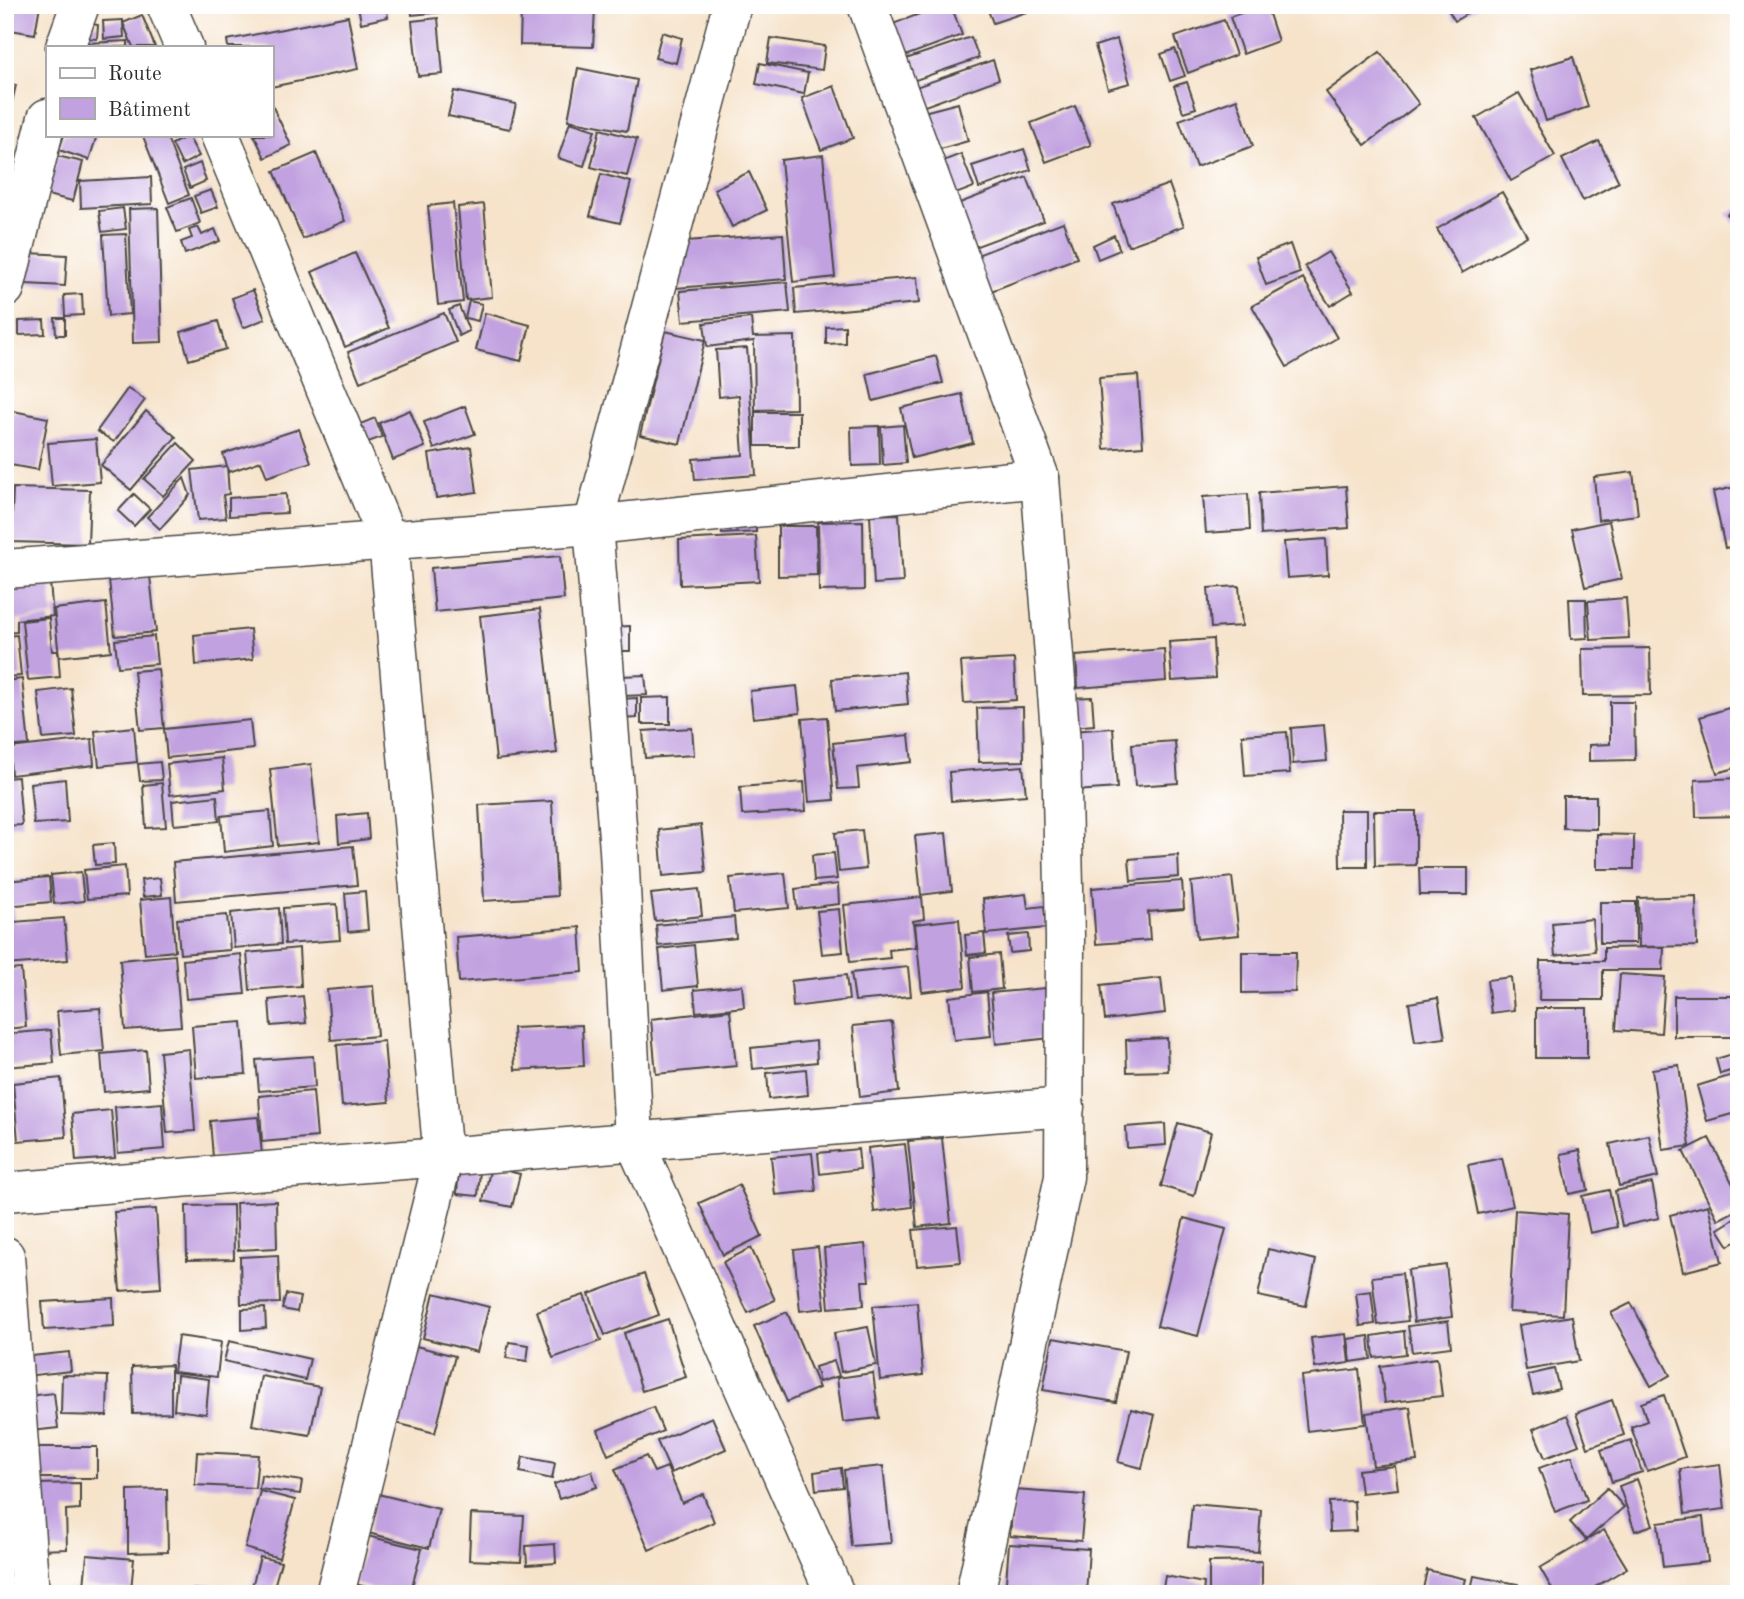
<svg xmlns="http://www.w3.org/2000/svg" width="1744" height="1599" font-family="'Old Standard TT',serif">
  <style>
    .building { fill: #c1a1e0 }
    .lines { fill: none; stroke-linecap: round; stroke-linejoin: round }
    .minor-casing { stroke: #494743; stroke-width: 41 }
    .minor { stroke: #fff; stroke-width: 38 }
  </style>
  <rect width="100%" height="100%" fill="#fff"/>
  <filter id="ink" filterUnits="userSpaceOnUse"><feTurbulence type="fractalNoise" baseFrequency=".0143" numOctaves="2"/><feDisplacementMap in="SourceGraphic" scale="14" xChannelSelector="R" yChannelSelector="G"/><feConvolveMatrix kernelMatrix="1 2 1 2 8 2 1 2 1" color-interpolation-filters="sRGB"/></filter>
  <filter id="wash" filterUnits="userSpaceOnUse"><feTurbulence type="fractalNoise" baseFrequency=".00686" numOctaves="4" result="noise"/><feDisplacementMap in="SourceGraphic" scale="28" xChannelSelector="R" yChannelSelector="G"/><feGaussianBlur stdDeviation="1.57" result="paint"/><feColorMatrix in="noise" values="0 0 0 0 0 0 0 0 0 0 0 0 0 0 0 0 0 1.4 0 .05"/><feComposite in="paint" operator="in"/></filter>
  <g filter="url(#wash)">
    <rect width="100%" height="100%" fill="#f6e3ca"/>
    <g id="blocks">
      <g class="building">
        <polygon points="15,5 40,5 35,34 10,30"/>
        <polygon points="358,5 386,5 388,17 361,23"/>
        <polygon points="411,5 441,5 442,12 412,15"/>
        <polygon points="943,5 951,5 962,35 897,59 885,27"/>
        <polygon points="986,5 1027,5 1029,11 993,23"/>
        <polygon points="1262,5 1266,5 1278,41 1243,54 1230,17"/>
        <polygon points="1445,5 1481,5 1455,21"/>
        <polygon points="521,8 595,9 593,47 520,45"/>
        <polygon points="142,15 155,47 133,47 123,23 124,37 104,39 103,21 123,20 123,23"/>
        <polygon points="348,16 358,69 271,87 271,47 228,47 227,40"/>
        <polygon points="438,18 443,74 418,76 412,21"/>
        <polygon points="1224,20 1236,55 1188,73 1175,37"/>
        <polygon points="86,23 98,25 97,39 85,38"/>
        <polygon points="662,32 682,38 676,63 655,58"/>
        <polygon points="971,37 979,58 904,84 897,62"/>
        <polygon points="771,38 825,46 822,70 767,63"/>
        <polygon points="1117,39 1130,83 1108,89 1095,46"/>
        <polygon points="128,41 128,47 87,47 87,43"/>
        <polygon points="1175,49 1185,76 1170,81 1161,54"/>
        <polygon points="1380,52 1419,104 1365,145 1326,92"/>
        <polygon points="1573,57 1588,107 1546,121 1530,70"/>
        <polygon points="993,60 999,79 914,110 907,90"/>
        <polygon points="760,63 808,73 804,94 756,84"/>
        <polygon points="578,68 637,80 627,131 568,120"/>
        <polygon points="1187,82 1196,108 1183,112 1174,86"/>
        <polygon points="5,83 16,85 10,111 5,110"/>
        <polygon points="834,86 853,138 821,150 802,98"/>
        <polygon points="454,91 516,104 510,129 448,116"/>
        <polygon points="1519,93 1555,156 1511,181 1476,118"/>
        <polygon points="1237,99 1253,146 1196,167 1179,120"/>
        <polygon points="271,103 291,145 265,158 254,135 271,135"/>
        <polygon points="958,103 968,141 926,153 916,114"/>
        <polygon points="1075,106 1091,145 1046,162 1031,123"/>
        <polygon points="570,122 595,130 584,166 558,158"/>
        <polygon points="600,129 637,139 627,176 591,167"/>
        <polygon points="64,135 97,135 89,160 59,150"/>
        <polygon points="146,135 166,135 189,195 169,203 143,136"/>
        <polygon points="188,136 199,156 182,165 172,144"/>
        <polygon points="1599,141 1619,182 1583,201 1562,159"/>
        <polygon points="1024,149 1031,170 979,188 972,166"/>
        <polygon points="316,153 345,221 303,239 274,171"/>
        <polygon points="961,154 974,187 948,197 935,164"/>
        <polygon points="823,155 835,277 793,282 781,160"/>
        <polygon points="57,156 83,162 73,201 47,195"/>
        <polygon points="200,163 206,181 190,188 183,170"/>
        <polygon points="749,172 767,210 732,227 714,189"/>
        <polygon points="601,174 631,182 620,223 590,216"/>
        <polygon points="151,177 152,204 81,208 80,181"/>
        <polygon points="1027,177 1044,221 969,249 952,206"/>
        <polygon points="1169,184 1184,226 1128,246 1113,204"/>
        <polygon points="211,190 218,207 201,213 194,196"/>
        <polygon points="1502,192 1527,236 1462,273 1437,229"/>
        <polygon points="191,198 200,223 177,232 167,207"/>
        <polygon points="453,203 463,302 438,305 428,206"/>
        <polygon points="484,204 492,297 466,300 458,207"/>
        <polygon points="1739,206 1739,230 1727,214"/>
        <polygon points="123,208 126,229 102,232 99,211"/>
        <polygon points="158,208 162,342 133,343 129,209"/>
        <polygon points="1063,222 1077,258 986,293 972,257"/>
        <polygon points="198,227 202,235 215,229 220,241 185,254 181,242 192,238 189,230"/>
        <polygon points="126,234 130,314 108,316 103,235"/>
        <polygon points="783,234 786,279 676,288 673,242"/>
        <polygon points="1114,235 1120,250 1098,259 1093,245"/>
        <polygon points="1290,244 1300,273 1266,285 1256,257"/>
        <polygon points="1328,252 1353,292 1330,306 1305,266"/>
        <polygon points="28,253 67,255 65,286 26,284"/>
        <polygon points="355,253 389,328 345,347 312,272"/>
        <polygon points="917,277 919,303 796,314 794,288"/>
        <polygon points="1303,278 1337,338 1287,367 1252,306"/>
        <polygon points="787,282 790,312 683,321 680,291"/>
        <polygon points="253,290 265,319 243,328 232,298"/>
        <polygon points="82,294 83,315 65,316 64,295"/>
        <polygon points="469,301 482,304 478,321 465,318"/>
        <polygon points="459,306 469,331 459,336 449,310"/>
        <polygon points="444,313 456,342 360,382 348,352"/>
        <polygon points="485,313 530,325 521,361 476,350"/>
        <polygon points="55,318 65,318 65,335 56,335"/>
        <polygon points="751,318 753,337 795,336 796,409 755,410 754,341 707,347 704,323"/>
        <polygon points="44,320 45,334 19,335 19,321"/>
        <polygon points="218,321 226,349 189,360 181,332"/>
        <polygon points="845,326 845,343 826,344 826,327"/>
        <polygon points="665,331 705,340 680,444 640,435"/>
        <polygon points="747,348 756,475 695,480 693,459 743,455 739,395 719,397 716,350"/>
        <polygon points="936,356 943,383 873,401 867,374"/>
        <polygon points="1138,375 1143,446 1104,449 1099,378"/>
        <polygon points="128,388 145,400 114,442 97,431"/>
        <polygon points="962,394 973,443 912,458 901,408"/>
        <polygon points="465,406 475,434 434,449 424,422"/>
        <polygon points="410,410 425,447 393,460 379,423"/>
        <polygon points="13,411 48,418 38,470 5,464 5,450"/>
        <polygon points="146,411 176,437 131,490 101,465"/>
        <rect x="755" y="412" width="44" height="34"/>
        <polygon points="375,418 382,437 360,445 353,427"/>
        <polygon points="903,425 906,463 883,465 881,427"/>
        <polygon points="879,426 880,465 852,466 851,427"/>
        <polygon points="299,429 311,462 267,477 261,461 229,472 223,454"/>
        <polygon points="96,439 100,482 52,486 48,443"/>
        <polygon points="178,443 196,461 163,496 144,479"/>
        <polygon points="471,447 477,492 436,498 429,454"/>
        <polygon points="227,466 229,494 223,495 226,518 198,520 192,470"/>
        <polygon points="1633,472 1638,515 1598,520 1594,477"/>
        <polygon points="184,478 190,495 160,529 147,517"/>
        <polygon points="1346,486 1349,528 1261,535 1259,493"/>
        <polygon points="1739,486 1739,545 1725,548 1713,492"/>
        <polygon points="13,488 90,490 88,544 11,542"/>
        <polygon points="134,494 150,509 134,526 118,511"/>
        <polygon points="286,494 287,513 229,516 229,498"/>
        <polygon points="1248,494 1250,530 1206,533 1203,497"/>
        <polygon points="899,514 903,582 874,584 870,515"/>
        <polygon points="756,515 756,532 722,534 721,517"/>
        <polygon points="863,521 864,590 819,591 818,522"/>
        <polygon points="1609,521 1622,579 1585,587 1572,529"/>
        <polygon points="778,526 816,526 817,575 778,576"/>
        <polygon points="756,536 759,581 680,585 679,540"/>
        <polygon points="1326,539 1328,575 1287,578 1284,542"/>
        <polygon points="560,556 564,599 435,612 431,568"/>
        <polygon points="49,571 53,616 17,620 17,632 5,633 5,575"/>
        <polygon points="150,576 156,632 115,636 109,580"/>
        <polygon points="1239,586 1242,626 1211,628 1208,588"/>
        <polygon points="1626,598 1629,638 1591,640 1588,601"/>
        <polygon points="1569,599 1586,599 1587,638 1571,639"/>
        <polygon points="106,603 111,651 59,657 54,609"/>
        <polygon points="540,609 557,753 496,760 480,616"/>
        <polygon points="49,618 52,651 58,651 60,677 28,680 22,621"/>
        <polygon points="630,626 630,651 608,651 607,627"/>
        <polygon points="250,629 253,659 196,665 194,635"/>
        <polygon points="17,635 21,676 5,677 5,636"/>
        <polygon points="154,636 157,664 118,667 115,640"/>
        <polygon points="1213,639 1215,678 1172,681 1169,642"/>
        <polygon points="1650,648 1651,695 1583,696 1582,649"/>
        <polygon points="1164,649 1166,681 1078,688 1076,656"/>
        <polygon points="1014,659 1016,700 964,703 961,662"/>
        <polygon points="158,669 164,728 140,730 134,671"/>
        <polygon points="905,672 908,704 835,711 832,679"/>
        <polygon points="645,675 647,695 621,696 620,676"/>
        <polygon points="22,679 29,745 5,747 5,681"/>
        <polygon points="797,686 800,713 753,718 750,691"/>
        <polygon points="71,688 76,736 43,739 38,692"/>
        <polygon points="670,697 670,724 641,724 641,698"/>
        <polygon points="1092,697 1094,725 1072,727 1070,698"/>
        <polygon points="637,698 637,718 620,719 620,699"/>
        <polygon points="1610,702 1634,702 1635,760 1589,761 1589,745 1610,744"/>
        <polygon points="1738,705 1739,767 1717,773 1700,717"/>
        <polygon points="1023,707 1024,761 979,762 977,708"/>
        <polygon points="827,717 834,800 809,802 802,719"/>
        <polygon points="250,720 253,749 167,758 164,729"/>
        <polygon points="1324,725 1327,761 1293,764 1291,728"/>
        <polygon points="134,727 137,762 99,766 95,731"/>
        <polygon points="692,728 694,755 645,758 643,731"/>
        <polygon points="1113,728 1117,788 1075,791 1071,731"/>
        <polygon points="1287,732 1290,773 1245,776 1242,735"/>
        <polygon points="909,735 912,762 857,768 859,788 838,789 833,743"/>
        <polygon points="92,739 94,765 11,775 9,748"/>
        <polygon points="1175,741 1178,783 1135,786 1132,744"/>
        <polygon points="222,758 225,789 170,795 167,764"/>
        <polygon points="160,762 162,780 140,781 138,764"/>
        <polygon points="311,764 319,842 278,846 270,769"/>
        <polygon points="1023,766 1026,795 951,801 949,772"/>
        <polygon points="18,777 22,825 5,826 5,778"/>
        <polygon points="1739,778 1739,816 1696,817 1695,780"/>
        <polygon points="65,779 68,822 34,824 30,783"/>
        <polygon points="804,782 806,811 742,815 740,787"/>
        <polygon points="162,783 166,827 146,828 143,785"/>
        <polygon points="217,796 219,821 174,825 172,801"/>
        <polygon points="1563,796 1596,796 1596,829 1563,828"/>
        <polygon points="552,801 557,896 484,901 479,805"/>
        <polygon points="1339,810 1367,810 1367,867 1340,867"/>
        <polygon points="270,811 273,846 224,852 221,816"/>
        <polygon points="1374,811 1416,811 1416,865 1375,866"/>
        <polygon points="367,813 369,839 339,843 337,816"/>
        <polygon points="701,825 706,872 663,876 659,830"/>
        <polygon points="862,830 866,869 839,872 835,833"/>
        <polygon points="946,833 952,891 921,895 915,836"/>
        <polygon points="1597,834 1634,835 1634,869 1597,869"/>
        <polygon points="114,843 115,864 95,865 93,845"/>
        <polygon points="353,846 357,885 176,901 173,862"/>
        <polygon points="834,853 837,879 814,881 812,855"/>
        <polygon points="1178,855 1179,877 1131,881 1129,859"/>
        <polygon points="125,866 127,896 87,899 84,870"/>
        <polygon points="1419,868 1468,868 1468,895 1420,895"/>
        <polygon points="81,872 84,901 54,904 51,875"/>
        <polygon points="785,873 789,908 734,913 730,878"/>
        <polygon points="49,877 51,902 5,906 5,881"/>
        <polygon points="1232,877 1239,935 1197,939 1191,882"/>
        <polygon points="160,878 162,895 143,897 141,880"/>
        <polygon points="1182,881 1184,909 1148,912 1150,940 1096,944 1092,888"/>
        <polygon points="838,884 839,904 797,909 795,889"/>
        <polygon points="699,889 702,916 655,921 651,894"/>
        <polygon points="365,891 368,930 348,932 345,893"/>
        <polygon points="1026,894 1028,908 1044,906 1046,928 986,934 983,899"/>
        <polygon points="1696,896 1697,946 1639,947 1638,898"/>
        <polygon points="171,897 175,951 145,954 140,900"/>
        <polygon points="922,897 924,919 913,921 916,947 889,950 890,958 850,962 844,905"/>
        <rect x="1600" y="902" width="36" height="41"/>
        <polygon points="337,904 340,940 285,944 283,908"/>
        <polygon points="279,908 281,944 234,948 231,913"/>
        <polygon points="5,909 13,909 14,922 64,918 68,960 5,965"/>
        <polygon points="839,909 843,952 822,954 817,911"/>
        <polygon points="227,915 230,950 180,954 177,919"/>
        <polygon points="734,917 736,938 658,946 656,925"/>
        <polygon points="959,919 965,987 922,992 915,924"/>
        <polygon points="1592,919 1595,951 1555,956 1552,923"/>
        <polygon points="580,927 583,972 459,982 456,937"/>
        <polygon points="984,933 986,953 967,955 965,935"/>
        <polygon points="1028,934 1029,951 1010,953 1008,936"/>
        <polygon points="694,945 698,986 663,990 659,949"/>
        <polygon points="1664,947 1663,970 1603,970 1603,1000 1539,1000 1540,961 1604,961 1604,948"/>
        <polygon points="299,948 301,986 250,990 247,953"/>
        <polygon points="1242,952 1296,952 1295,992 1242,993"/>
        <polygon points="241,954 245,994 186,999 183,960"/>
        <polygon points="999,954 1002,989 973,992 970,957"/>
        <polygon points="175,955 181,1026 125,1030 120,960"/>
        <polygon points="908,967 911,996 855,1001 851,973"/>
        <polygon points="21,969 26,1027 5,1029 5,970"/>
        <polygon points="1620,974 1665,977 1661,1033 1616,1030"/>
        <polygon points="846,975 849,1000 793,1007 791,981"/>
        <polygon points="1511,977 1514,1010 1491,1013 1487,980"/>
        <polygon points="1161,978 1165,1013 1105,1020 1101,985"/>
        <polygon points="742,985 744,1007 696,1012 694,990"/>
        <polygon points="373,986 377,1036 331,1040 327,990"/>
        <polygon points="1045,988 1050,1038 996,1044 991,993"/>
        <polygon points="987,992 991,1036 954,1040 949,997"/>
        <polygon points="303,996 306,1023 271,1026 269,1000"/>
        <rect x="1674" y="996" width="65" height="41"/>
        <polygon points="1438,998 1445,1038 1415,1042 1409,1003"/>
        <polygon points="100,1008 104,1051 61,1055 57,1011"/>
        <rect x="1536" y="1008" width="51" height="50"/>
        <polygon points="730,1010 736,1066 656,1074 651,1019"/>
        <polygon points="242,1022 246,1074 196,1078 192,1026"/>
        <polygon points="892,1022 899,1092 860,1097 853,1026"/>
        <polygon points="582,1025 584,1066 515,1070 513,1028"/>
        <polygon points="51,1030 54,1063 5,1067 5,1034"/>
        <polygon points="1167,1038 1168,1071 1127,1072 1126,1040"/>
        <polygon points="384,1041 389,1102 342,1106 337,1045"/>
        <polygon points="816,1041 817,1062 753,1069 751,1048"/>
        <polygon points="189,1049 195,1131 167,1133 160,1052"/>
        <polygon points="146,1050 149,1088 104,1092 101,1054"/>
        <polygon points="1733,1054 1737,1069 1720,1074 1716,1059"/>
        <polygon points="313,1056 315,1087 259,1091 256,1060"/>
        <polygon points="1679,1065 1690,1146 1663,1150 1652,1069"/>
        <polygon points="806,1069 808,1095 769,1099 767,1073"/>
        <polygon points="1739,1073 1739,1112 1707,1121 1697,1086"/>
        <polygon points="61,1078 66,1137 18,1141 13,1083"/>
        <polygon points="313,1091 317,1137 262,1142 259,1096"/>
        <polygon points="162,1103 165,1149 118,1153 115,1107"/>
        <polygon points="111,1110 115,1158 76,1161 72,1114"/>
        <polygon points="258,1117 262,1154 213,1157 210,1121"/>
        <polygon points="1178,1123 1211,1132 1194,1196 1161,1186"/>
        <polygon points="1165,1124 1166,1145 1127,1148 1126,1127"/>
        <polygon points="1649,1135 1658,1177 1619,1186 1610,1144"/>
        <polygon points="942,1138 951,1223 917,1227 908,1141"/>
        <polygon points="1709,1138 1739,1196 1739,1209 1718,1220 1683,1151"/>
        <polygon points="905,1144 912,1207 874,1212 868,1148"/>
        <polygon points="858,1149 860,1169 820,1174 818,1153"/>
        <polygon points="1580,1150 1588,1190 1569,1194 1561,1154"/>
        <polygon points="812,1153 816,1191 775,1195 771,1157"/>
        <polygon points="1502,1158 1513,1206 1478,1214 1468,1165"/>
        <polygon points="491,1167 520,1174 512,1207 483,1201"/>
        <polygon points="459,1168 480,1170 478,1196 457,1194"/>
        <polygon points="1652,1183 1659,1218 1622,1226 1615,1191"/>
        <polygon points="739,1185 762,1236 723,1255 699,1203"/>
        <polygon points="1609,1190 1617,1227 1590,1233 1582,1196"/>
        <polygon points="276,1201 277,1248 238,1250 236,1203"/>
        <polygon points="233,1205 234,1259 187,1260 186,1206"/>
        <polygon points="1708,1205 1722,1262 1683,1272 1670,1215"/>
        <polygon points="156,1209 161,1288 120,1291 114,1212"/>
        <polygon points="1515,1210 1568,1214 1563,1315 1509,1312"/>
        <polygon points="1739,1216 1739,1239 1729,1246 1718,1229"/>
        <polygon points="1184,1218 1226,1229 1198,1336 1157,1326"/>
        <polygon points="957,1226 961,1262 917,1266 913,1230"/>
        <polygon points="865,1244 869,1281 862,1281 864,1305 829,1308 824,1248"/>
        <polygon points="818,1247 825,1308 800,1311 794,1250"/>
        <polygon points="751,1248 775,1300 748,1313 723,1262"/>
        <polygon points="1268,1249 1316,1260 1306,1306 1258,1296"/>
        <polygon points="278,1255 280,1303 241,1304 240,1257"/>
        <polygon points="1446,1265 1452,1317 1414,1322 1408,1270"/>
        <polygon points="1402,1273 1408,1321 1378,1325 1372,1277"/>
        <polygon points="644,1274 659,1315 605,1335 589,1294"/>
        <polygon points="1371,1291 1375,1324 1360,1326 1356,1293"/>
        <polygon points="434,1293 489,1307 477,1352 423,1338"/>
        <polygon points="286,1294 300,1297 297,1312 282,1309"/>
        <polygon points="584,1295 601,1341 553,1358 537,1311"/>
        <polygon points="113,1298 114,1326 44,1330 42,1302"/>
        <polygon points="917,1302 923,1375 880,1380 873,1306"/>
        <polygon points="1631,1303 1670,1375 1651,1386 1611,1313"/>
        <polygon points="265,1308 266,1328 242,1330 242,1309"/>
        <polygon points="787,1312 819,1388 787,1402 754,1326"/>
        <polygon points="1572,1316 1579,1361 1526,1370 1519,1325"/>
        <polygon points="668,1319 686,1377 642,1391 624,1333"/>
        <polygon points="1448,1321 1451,1347 1412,1352 1408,1326"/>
        <polygon points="868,1327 876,1365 841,1372 834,1333"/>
        <polygon points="1404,1331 1406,1354 1374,1358 1372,1336"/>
        <polygon points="1346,1334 1349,1363 1315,1368 1311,1338"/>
        <polygon points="178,1336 221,1342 217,1377 173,1372"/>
        <polygon points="1369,1336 1371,1359 1351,1362 1348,1339"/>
        <polygon points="1053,1338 1126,1351 1116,1402 1043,1390"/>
        <polygon points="229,1341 310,1359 305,1380 224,1361"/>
        <polygon points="509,1342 529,1345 527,1361 506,1358"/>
        <polygon points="412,1345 455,1356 435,1433 392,1422"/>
        <polygon points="69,1352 71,1371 25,1376 23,1357"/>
        <polygon points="1437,1358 1442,1396 1385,1403 1380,1366"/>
        <polygon points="834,1361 839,1376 819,1382 815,1367"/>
        <polygon points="171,1365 171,1413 133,1414 132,1367"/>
        <polygon points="1359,1369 1365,1424 1307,1431 1301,1376"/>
        <polygon points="1554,1369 1559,1389 1533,1395 1528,1375"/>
        <polygon points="873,1373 879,1418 843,1422 837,1378"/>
        <polygon points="62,1375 108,1376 107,1416 61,1415"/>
        <polygon points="177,1375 209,1379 206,1414 174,1410"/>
        <polygon points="261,1376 320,1387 310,1435 252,1425"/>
        <polygon points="54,1393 58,1428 22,1432 19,1397"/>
        <polygon points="1664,1395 1685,1457 1647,1471 1631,1427 1647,1421 1641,1403"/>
        <polygon points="1612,1400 1624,1435 1588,1448 1576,1413"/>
        <polygon points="653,1407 663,1431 608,1455 598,1430"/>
        <polygon points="1410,1407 1417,1461 1373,1466 1366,1413"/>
        <polygon points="1131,1409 1155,1415 1142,1468 1118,1462"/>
        <polygon points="1567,1415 1579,1445 1545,1458 1533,1429"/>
        <polygon points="712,1417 726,1449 671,1473 657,1441"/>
        <polygon points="1631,1440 1642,1472 1612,1482 1601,1450"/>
        <polygon points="37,1447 97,1447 97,1478 36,1478"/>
        <polygon points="197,1452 258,1455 255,1488 195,1485"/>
        <polygon points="646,1456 654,1472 667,1467 682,1503 703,1494 714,1522 649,1550 615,1469"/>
        <polygon points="1572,1456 1587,1500 1555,1512 1539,1468"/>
        <polygon points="523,1457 555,1463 552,1479 520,1472"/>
        <polygon points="1720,1464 1725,1509 1685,1514 1680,1469"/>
        <polygon points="883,1466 891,1543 851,1546 844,1470"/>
        <polygon points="1395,1466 1398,1489 1361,1493 1358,1470"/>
        <polygon points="841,1468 843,1487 816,1490 814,1472"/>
        <polygon points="592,1471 597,1487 559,1499 554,1484"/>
        <polygon points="261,1475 302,1481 300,1494 259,1489"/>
        <polygon points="1637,1479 1653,1525 1635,1531 1619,1486"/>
        <polygon points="80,1483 80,1509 66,1510 67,1549 38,1550 37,1484"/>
        <polygon points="1607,1488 1624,1507 1586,1540 1570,1522"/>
        <polygon points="167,1489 168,1552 128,1553 128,1490"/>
        <polygon points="1014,1490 1085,1495 1081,1541 1010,1536"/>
        <polygon points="260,1491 295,1500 279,1558 245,1548"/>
        <polygon points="378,1494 439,1509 429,1548 368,1533"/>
        <polygon points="1354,1501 1356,1531 1330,1532 1329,1502"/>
        <polygon points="1192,1504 1261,1510 1258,1552 1188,1547"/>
        <polygon points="471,1514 524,1516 521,1562 469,1560"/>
        <polygon points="1703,1517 1708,1562 1663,1567 1658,1523"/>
        <polygon points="1604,1530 1627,1568 1583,1594 1555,1594 1540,1568"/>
        <polygon points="367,1536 422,1549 410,1594 394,1594 355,1584"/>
        <polygon points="555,1544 556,1563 527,1565 526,1546"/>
        <polygon points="1009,1544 1089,1549 1086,1594 1005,1594"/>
        <polygon points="87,1555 134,1559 131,1590 84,1586"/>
        <polygon points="260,1557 281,1562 272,1594 250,1594"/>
        <polygon points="1262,1561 1262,1594 1209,1594 1209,1562"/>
        <polygon points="1427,1570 1466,1579 1462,1594 1422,1594"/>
        <polygon points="1165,1576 1204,1583 1203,1594 1162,1594"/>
        <polygon points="1474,1576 1518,1584 1517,1594 1470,1594"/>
        <polygon points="48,1588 82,1592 82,1594 47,1594"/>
        <polygon points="177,1589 242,1591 242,1594 177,1594"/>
      </g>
    </g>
  </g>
  <g filter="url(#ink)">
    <use href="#blocks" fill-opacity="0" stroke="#494743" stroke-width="2"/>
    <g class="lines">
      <defs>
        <g id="minor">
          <polyline points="166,5 184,47"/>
          <polyline points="732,5 593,525 619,850 634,1140 835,1594"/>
          <polyline points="867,5 1040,478 1061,744 1065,937 1064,1177 975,1594"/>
          <polyline points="65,47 80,5"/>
          <polyline points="220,135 388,540 443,1159 335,1594"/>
          <polyline points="5,288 47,118"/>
          <polyline points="5,569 593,525 1040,478"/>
          <path d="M5,1192c354,-27 707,-58 1060,-85"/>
          <polyline points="5,1256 30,1594"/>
        </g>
      </defs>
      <use href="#minor" class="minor-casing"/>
      <use href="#minor" class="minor"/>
    </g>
  </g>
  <rect width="1744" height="1599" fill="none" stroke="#fff" stroke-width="28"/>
  <rect x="46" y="46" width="228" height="91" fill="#ffffff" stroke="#aaaaaa" stroke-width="2"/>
  <rect x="60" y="68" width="35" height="10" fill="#ffffff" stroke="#aaaaaa" stroke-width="2"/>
  <text x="108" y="80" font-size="21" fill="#2b2b2b">Route</text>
  <rect x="60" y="98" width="35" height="21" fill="#c1a1e0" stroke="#aaaaaa" stroke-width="2"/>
  <text x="108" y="116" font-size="21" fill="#2b2b2b">Bâtiment</text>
</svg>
